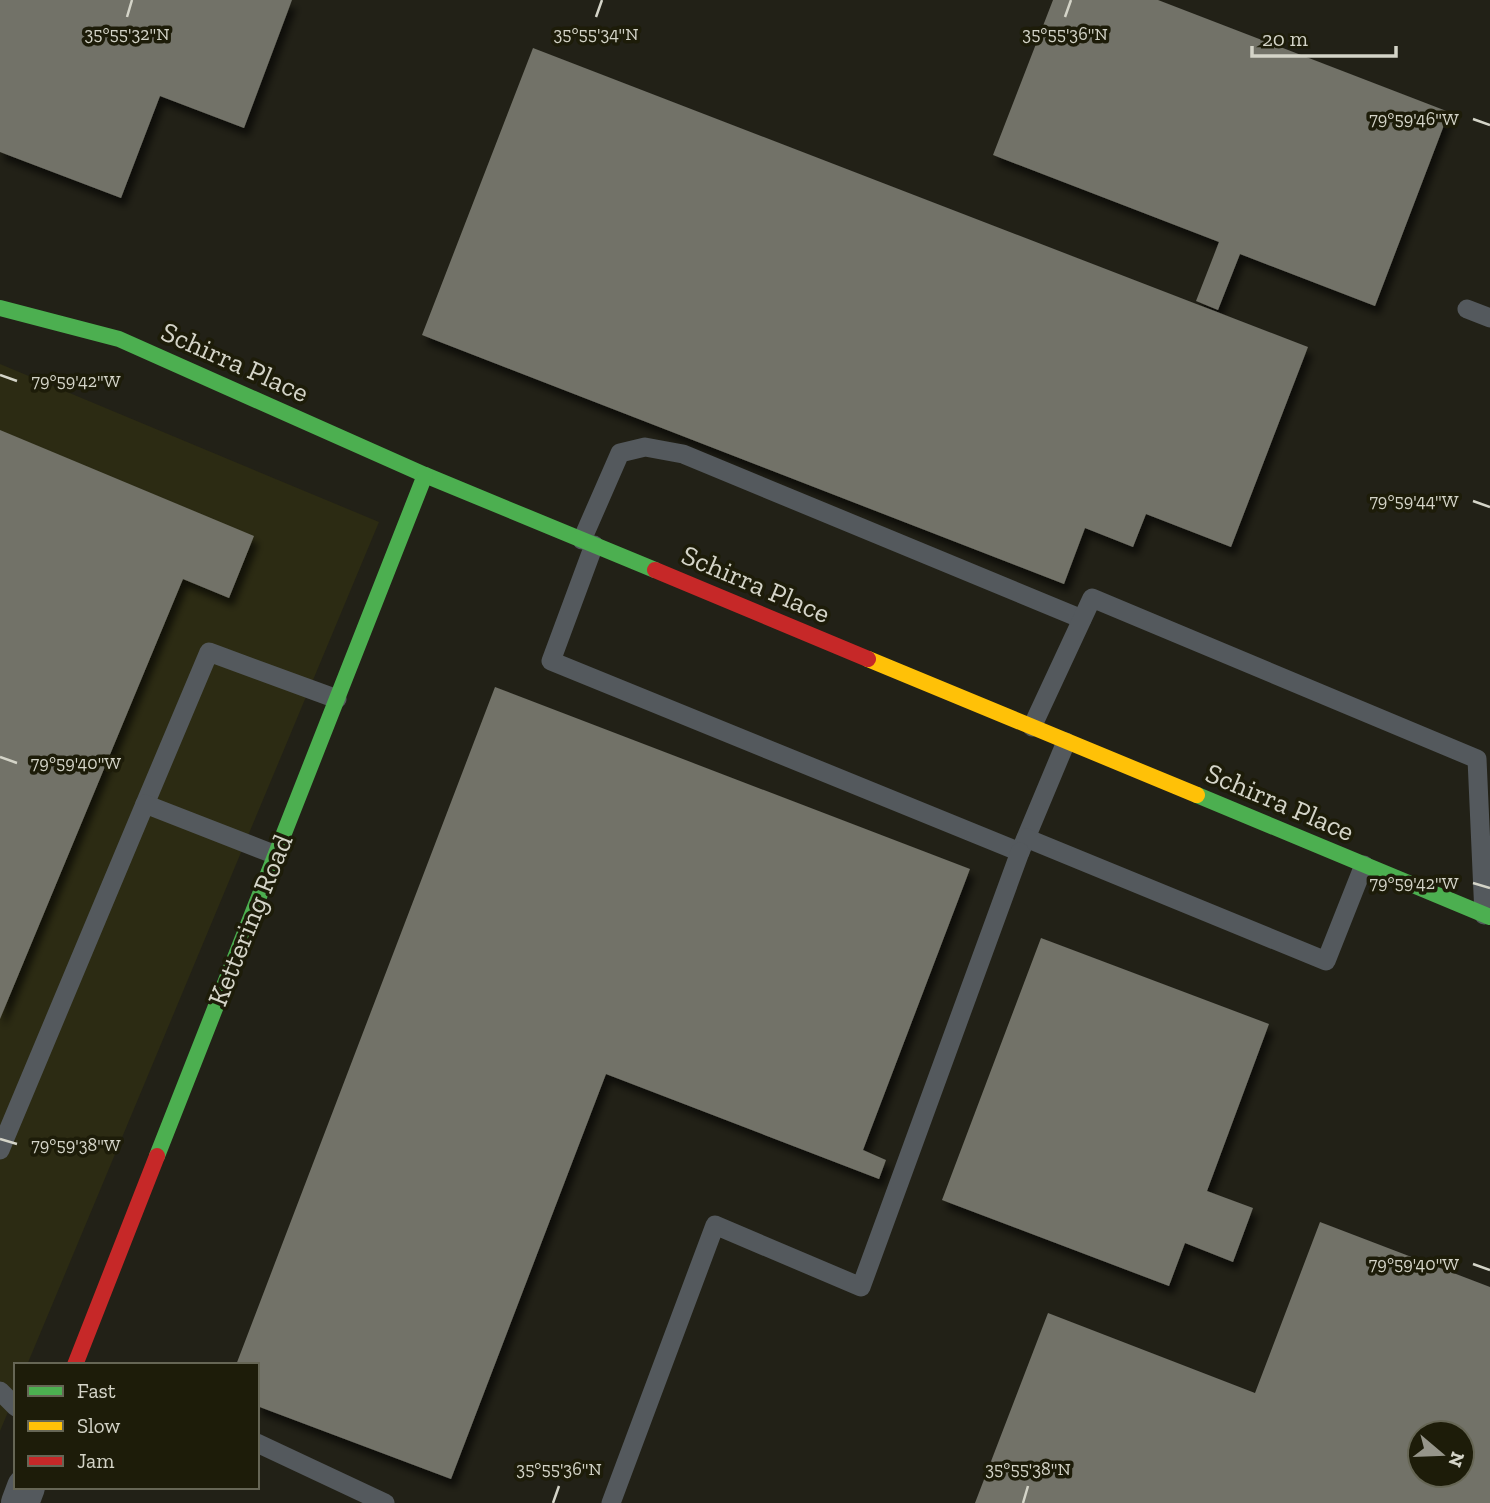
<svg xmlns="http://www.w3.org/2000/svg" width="1490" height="1503" font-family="'Zilla Slab',serif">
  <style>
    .built { fill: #2c2b13 }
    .building { fill: #727268; fill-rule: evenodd; filter: url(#shadow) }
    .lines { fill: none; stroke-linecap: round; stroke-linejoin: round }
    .lane { stroke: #54595d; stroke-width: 19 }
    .street { stroke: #54595d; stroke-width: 38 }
    .fast { stroke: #4caf50; stroke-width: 16 }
    .slow { stroke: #ffc107; stroke-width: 16 }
    .jam { stroke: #c62828; stroke-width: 16 }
    .ticks { fill: none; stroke: #d4d4c8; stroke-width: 2.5 }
    .labels { text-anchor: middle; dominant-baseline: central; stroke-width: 7; stroke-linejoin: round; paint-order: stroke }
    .street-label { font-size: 28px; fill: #d4d4c8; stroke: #1d1c09 }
    .ticks-label { font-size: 18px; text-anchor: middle; fill: #d4d4c8; stroke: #1d1c09; stroke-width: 7; stroke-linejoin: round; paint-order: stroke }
  </style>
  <defs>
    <filter id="shadow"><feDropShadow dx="4.5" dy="8" stdDeviation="3.5" flood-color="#0009"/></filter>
  </defs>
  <rect width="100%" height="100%" fill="#222117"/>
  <polygon class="built" points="0,364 379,522 27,1365 16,1365 16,1393 0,1431"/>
  <g class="building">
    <polygon points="0,0 292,0 244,128 160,96 121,198 0,152"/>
    <polygon points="1053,0 1158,0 1449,112 1375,306 1240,254 1218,310 1196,301 1219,242 993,155"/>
    <polygon points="533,48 1308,347 1231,547 1146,514 1133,547 1085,528 1064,584 422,335"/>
    <polygon points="0,430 254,536 229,598 183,579 0,1019"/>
    <polygon points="495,687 970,869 863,1150 886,1160 879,1179 606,1074 451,1479 257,1406 257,1365 236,1365"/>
    <polygon points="1041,938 1269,1024 1207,1191 1253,1208 1233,1262 1185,1243 1169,1286 942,1200"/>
    <path d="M1320,1222l170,65v216h-515l73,-190 207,80zM1420,1433h42v42h-42z"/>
  </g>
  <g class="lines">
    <g class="lane">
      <polyline points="1467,309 1490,318"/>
      <polyline points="582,540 620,453 645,447 683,454 1082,619"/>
      <polyline points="594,545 551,661 1020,852 1066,742"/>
      <polyline points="1032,727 1092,598 1477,759 1484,915"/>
      <polyline points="145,804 209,652 337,699"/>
      <polyline points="1026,838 1326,961 1364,865"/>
      <polyline points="0,1150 145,804 276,855"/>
      <polyline points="0,1391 16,1407"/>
      <polyline points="257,1443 385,1503"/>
      <polyline points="611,1503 715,1225 861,1287 1020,852"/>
    </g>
    <polyline class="street" points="20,1503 26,1487"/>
    <g class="fast">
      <polyline points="0,308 119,339 425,475 655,570"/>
      <polyline points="1197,795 1490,917"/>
      <polyline points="157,1156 425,475"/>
    </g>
    <polyline class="slow" points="868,659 1197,795"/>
    <g class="jam">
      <polyline points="655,570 868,659"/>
      <polyline points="75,1365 157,1156"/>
    </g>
  </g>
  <path class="ticks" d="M127,17l5,-17M596,17l6,-17M1065,17l6,-17M1473,119l17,6M0,375l17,6M1473,501l17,6M0,757l17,6M1473,883l17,5M0,1139l17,5M1473,1264l17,6M553,1503l6,-17M1023,1503l5,-17"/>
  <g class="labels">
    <g class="street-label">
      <text transform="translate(235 362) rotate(24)">Schirra Place</text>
      <text transform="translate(756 584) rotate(23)">Schirra Place</text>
      <text transform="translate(1280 802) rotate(23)">Schirra Place</text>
      <text transform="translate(250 920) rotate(-68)">Kettering Road</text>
    </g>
  </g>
  <g class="ticks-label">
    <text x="127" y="40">35°55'32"N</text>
    <text x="596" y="40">35°55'34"N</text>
    <text x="1065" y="40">35°55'36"N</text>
    <text x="1414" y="125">79°59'46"W</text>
    <text x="76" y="387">79°59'42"W</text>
    <text x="1414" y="507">79°59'44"W</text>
    <text x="76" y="769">79°59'40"W</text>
    <text x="1414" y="889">79°59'42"W</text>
    <text x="76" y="1151">79°59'38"W</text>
    <text x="1414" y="1270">79°59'40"W</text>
    <text x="559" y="1475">35°55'36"N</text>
    <text x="1028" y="1475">35°55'38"N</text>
  </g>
  <rect x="14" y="1363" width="245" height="126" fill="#1d1c09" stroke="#666655" stroke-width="2"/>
  <rect x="28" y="1386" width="35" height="10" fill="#4caf50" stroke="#666655" stroke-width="2"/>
  <text x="77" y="1398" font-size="21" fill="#d4d4c8">Fast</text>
  <rect x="28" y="1421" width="35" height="10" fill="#ffc107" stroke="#666655" stroke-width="2"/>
  <text x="77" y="1433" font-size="21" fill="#d4d4c8">Slow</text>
  <rect x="28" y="1456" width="35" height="10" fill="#c62828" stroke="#666655" stroke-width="2"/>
  <text x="77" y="1468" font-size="21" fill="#d4d4c8">Jam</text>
  <g transform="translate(1441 1454) rotate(109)"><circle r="33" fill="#1d1c09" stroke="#666655" stroke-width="2"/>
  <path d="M0-5L12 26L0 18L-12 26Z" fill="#96958a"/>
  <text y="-10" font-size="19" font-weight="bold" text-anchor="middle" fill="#d4d4c8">N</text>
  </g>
  <path d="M1252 46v10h144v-10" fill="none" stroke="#d4d4c8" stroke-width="3.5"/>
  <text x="1262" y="46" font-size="21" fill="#d4d4c8" stroke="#1d1c09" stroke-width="5" paint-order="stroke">20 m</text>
</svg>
